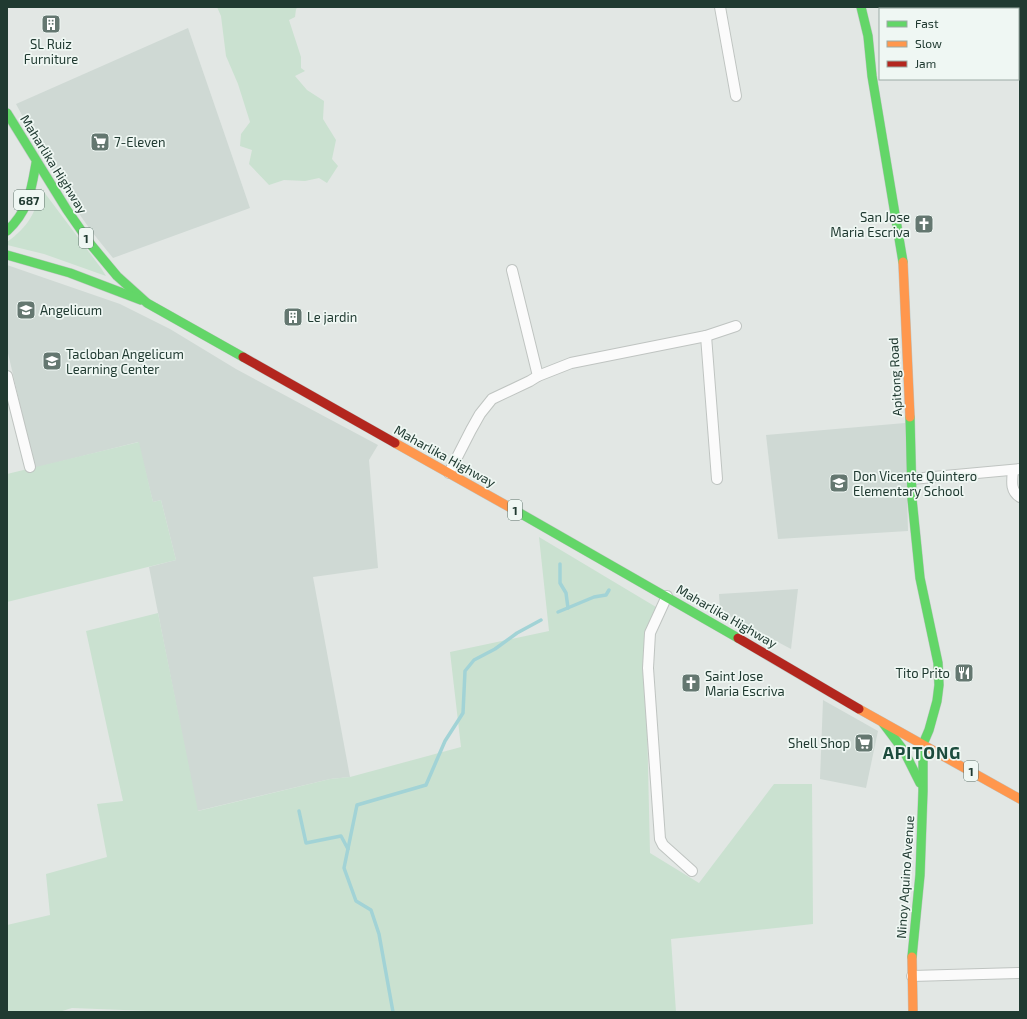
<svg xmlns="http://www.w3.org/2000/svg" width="1027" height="1019" font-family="'Exo 2',sans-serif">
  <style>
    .built { fill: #cfd9d4 }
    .green { fill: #cae1d0 }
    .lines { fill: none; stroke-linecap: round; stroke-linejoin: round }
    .stream { stroke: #a2d3d6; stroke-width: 3.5 }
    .street-casing { stroke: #bfc4c1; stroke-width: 12 }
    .fast-casing { stroke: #bec5c2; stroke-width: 10 }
    .slow-casing { stroke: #bec5c2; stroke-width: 10 }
    .jam-casing { stroke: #bec5c2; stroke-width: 10 }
    .street { stroke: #fbfbfb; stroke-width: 10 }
    .fast { stroke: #63d668; stroke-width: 9 }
    .slow { stroke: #ff974d; stroke-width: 9 }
    .jam { stroke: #b3261e; stroke-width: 9 }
    .labels { text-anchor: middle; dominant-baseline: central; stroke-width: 3.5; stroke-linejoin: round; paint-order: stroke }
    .shield { fill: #eff7f3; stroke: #5e736b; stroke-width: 1 }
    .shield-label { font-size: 12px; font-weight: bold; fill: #203a31 }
    .poi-label { font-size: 13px; fill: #203a31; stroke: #eff7f3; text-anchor: start }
    .street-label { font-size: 13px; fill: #203a31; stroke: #eff7f3 }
    .district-label { font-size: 17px; font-weight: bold; letter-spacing: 1px; fill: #1c4c3d; stroke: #eff7f3 }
  </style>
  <rect width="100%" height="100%" fill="#e2e7e4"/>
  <g class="built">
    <polygon points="188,28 250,208 113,258 92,232 63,191 16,104"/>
    <polygon points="7,265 120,304 170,329 236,369 378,445 369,460 378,568 313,577 350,777 330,779 197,811 149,567 176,560 161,500 153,502 138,442 35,468 7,349"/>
    <polygon points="905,423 908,531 778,539 766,435"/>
    <polygon points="798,589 791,649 720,611 719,594"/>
    <polygon points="823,700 878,731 866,788 820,779"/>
  </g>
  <g class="green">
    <polygon points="217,7 298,7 296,9 295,17 289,20 301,57 301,68 305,71 295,76 307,90 324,101 323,119 336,140 332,159 338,166 327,183 319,178 305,181 284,180 269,185 249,164 252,150 240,146 241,134 250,122 238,84 226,56 221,16"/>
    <path d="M41,188l60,80 5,8 -62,-22 -37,-9v-3c21,-15 29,-29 34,-54z"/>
    <polygon points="139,442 153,502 161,500 176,560 7,602 7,474"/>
    <polygon points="539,537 656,607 645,637 650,853 699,883 774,784 812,784 813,924 671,939 676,1012 174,1012 72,1008 59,1012 7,1012 7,925 50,915 46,874 107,857 97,804 123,801 86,631 158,613 198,811 330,779 350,777 461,747 450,652 549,631"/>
  </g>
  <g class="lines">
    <g class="stream">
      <polyline points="560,564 560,583 566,593 568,608"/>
      <polyline points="558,612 594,597 606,595 609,590"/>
      <polyline points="299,811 306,843 341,836 348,849"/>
      <polyline points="393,1012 379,934 371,910 356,901 344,868 357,805 426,785 445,741 463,713 465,671 474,660 495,649 517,633 541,620"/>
    </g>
    <defs>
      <g id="street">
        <polyline points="720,7 736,96"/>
        <polyline points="512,270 538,376"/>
        <polyline points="706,336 717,479"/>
        <polyline points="7,376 30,467"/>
        <path d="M1013,470c-1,11 -3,21 7,27"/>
        <polyline points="449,473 471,430 480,414 492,399 530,381 538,376 571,363 706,336 736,326"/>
        <polyline points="912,479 1020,469"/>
        <polyline points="667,596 650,633 648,668 660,839 663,845 692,871"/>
        <polyline points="912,976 1020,973"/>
      </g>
      <g id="fast">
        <polyline points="861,7 868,36 872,76 903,262"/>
        <polyline points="7,113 67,210 92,246 117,276 147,303 243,357"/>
        <path d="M7,231c22,-21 24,-40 29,-68"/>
        <polyline points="7,255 70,273 141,300"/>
        <polyline points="910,417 912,499 920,578 938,663 939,685 937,701 929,730 923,744 923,791 920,875 912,957"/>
        <polyline points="511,508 738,638"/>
        <polyline points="883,723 904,751 920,783"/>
      </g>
      <g id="slow">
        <polyline points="903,262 910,417"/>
        <polyline points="395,443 511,508"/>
        <polyline points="859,709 1020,799"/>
        <polyline points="912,957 913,1012"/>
      </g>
      <g id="jam">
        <polyline points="243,357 395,443"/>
        <polyline points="738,638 859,709"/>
      </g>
    </defs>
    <use href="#street" class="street-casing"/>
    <use href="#fast" class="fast-casing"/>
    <use href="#slow" class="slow-casing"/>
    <use href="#jam" class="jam-casing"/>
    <use href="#street" class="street"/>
    <use href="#fast" class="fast"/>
    <use href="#slow" class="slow"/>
    <use href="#jam" class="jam"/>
  </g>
  <defs>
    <symbol id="building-square" viewBox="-11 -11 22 22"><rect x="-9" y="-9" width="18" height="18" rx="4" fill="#647770" stroke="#eff7f3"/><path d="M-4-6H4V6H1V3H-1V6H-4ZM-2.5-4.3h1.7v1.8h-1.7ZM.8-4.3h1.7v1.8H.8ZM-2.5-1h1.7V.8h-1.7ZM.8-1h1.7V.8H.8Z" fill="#fff"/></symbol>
    <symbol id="supermarket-square" viewBox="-11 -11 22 22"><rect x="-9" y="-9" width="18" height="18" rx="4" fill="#647770" stroke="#eff7f3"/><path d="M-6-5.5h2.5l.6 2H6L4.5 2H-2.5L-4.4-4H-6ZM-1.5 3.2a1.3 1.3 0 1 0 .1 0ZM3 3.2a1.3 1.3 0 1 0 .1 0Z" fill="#fff"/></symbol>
    <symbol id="church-square" viewBox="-11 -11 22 22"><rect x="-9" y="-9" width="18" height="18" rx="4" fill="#647770" stroke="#eff7f3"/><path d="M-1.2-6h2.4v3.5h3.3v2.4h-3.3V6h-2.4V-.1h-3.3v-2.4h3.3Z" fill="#fff"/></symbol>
    <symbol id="school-square" viewBox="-11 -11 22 22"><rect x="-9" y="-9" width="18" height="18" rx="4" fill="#647770" stroke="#eff7f3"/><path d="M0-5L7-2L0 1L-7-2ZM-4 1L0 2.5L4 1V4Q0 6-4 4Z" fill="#fff"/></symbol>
    <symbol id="restaurant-square" viewBox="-11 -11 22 22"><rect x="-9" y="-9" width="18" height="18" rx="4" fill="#647770" stroke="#eff7f3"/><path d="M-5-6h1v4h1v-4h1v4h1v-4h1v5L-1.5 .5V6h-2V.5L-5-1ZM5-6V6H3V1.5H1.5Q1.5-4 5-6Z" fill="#fff"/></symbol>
  </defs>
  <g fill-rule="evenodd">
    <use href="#building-square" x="40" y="13" width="22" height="22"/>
    <use href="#supermarket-square" x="89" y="131" width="22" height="22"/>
    <use href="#church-square" x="913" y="213" width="22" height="22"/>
    <use href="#school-square" x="15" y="299" width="22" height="22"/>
    <use href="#building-square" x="282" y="306" width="22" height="22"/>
    <use href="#school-square" x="41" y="350" width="22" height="22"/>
    <use href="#school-square" x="828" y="472" width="22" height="22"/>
    <use href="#restaurant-square" x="953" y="662" width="22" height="22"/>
    <use href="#church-square" x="680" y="672" width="22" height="22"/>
    <use href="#supermarket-square" x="853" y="732" width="22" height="22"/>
  </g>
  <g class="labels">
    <g class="shield">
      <rect x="14" y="190" width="30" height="20" rx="3"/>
      <rect x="79" y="228" width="14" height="20" rx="3"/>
      <rect x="508" y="500" width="14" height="20" rx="3"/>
      <rect x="964" y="761" width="14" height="20" rx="3"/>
    </g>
    <g class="shield-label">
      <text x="29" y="200">687</text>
      <text x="86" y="238">1</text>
      <text x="515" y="510">1</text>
      <text x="971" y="771">1</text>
    </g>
    <g class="poi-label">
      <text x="51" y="44" text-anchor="middle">SL Ruiz<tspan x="51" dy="15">Furniture</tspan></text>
      <text x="114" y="142">7-Eleven</text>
      <text x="910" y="217" text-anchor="end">San Jose<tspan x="910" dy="15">Maria Escriva</tspan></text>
      <text x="40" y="310">Angelicum</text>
      <text x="307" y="317">Le jardin</text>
      <text x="66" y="354">Tacloban Angelicum<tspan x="66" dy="15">Learning Center</tspan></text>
      <text x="853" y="476">Don Vicente Quintero<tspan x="853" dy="15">Elementary School</tspan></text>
      <text x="950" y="673" text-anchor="end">Tito Prito</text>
      <text x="705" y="676">Saint Jose<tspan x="705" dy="15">Maria Escriva</tspan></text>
      <text x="850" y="743" text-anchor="end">Shell Shop</text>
    </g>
    <g class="street-label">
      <text transform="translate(54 164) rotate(58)">Maharlika Highway</text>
      <text transform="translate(895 377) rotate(-93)">Apitong Road</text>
      <text transform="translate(445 456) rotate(29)">Maharlika Highway</text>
      <text transform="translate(727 616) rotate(30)">Maharlika Highway</text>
      <text transform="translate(905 877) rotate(-86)">Ninoy Aquino Avenue</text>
    </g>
    <g class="district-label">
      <text x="922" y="752">APITONG</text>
    </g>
  </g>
  <rect width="1027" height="1019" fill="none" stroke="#203a31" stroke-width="16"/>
  <rect x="879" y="8" width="140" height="72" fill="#eff7f3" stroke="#9caba5"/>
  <rect x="887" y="21" width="20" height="6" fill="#63d668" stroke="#9caba5"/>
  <text x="915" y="28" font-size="12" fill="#203a31">Fast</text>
  <rect x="887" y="41" width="20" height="6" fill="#ff974d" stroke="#9caba5"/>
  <text x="915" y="48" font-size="12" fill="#203a31">Slow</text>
  <rect x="887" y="61" width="20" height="6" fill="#b3261e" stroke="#9caba5"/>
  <text x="915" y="68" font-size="12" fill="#203a31">Jam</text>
</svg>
